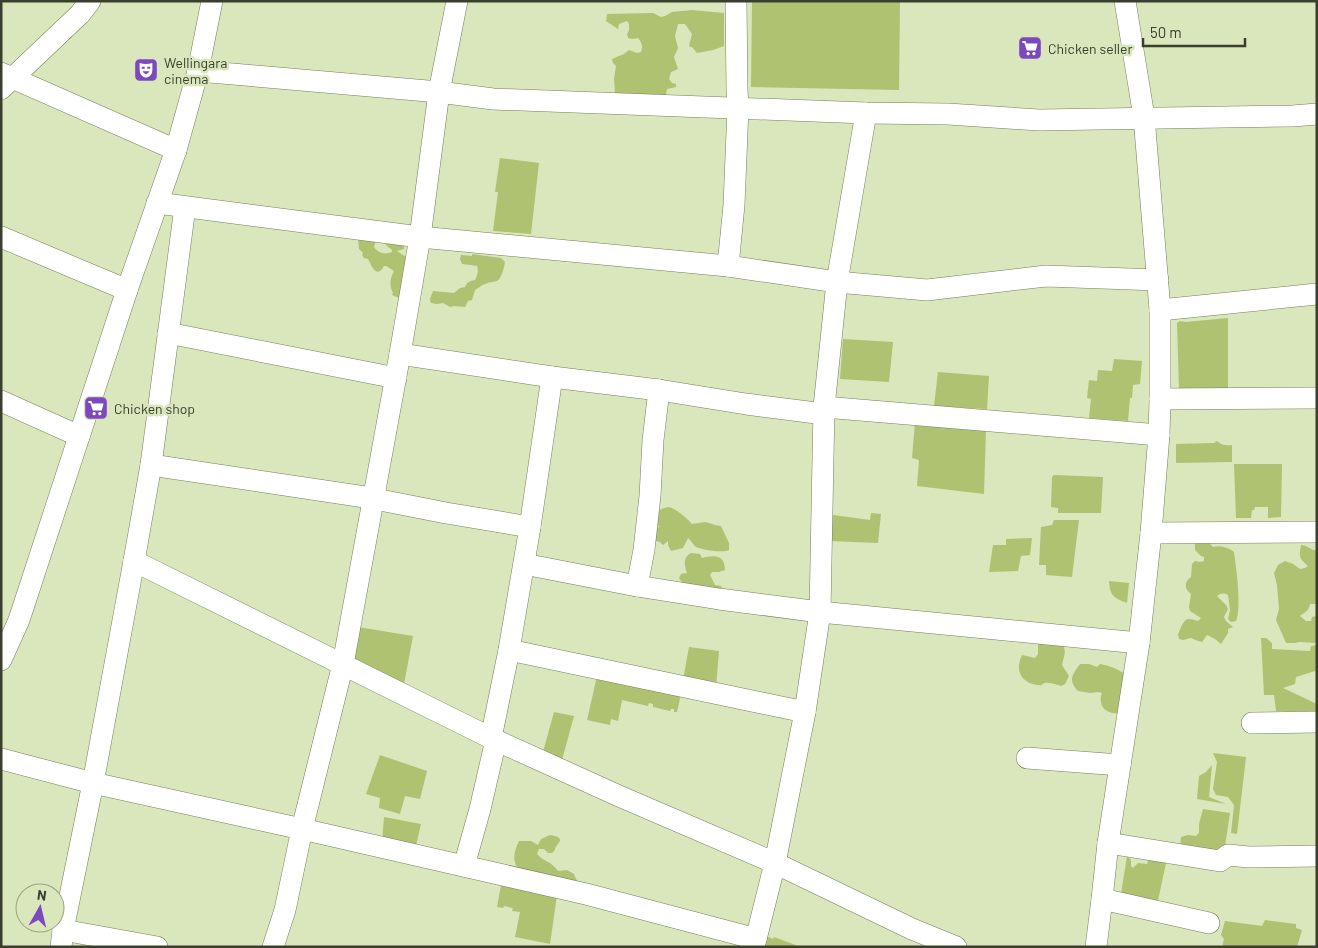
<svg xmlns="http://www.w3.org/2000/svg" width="1318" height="948" font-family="Barlow,sans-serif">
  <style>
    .green { fill: #aec271 }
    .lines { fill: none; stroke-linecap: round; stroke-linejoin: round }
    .minor-casing { stroke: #757f58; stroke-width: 22 }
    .minor { stroke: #fff; stroke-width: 21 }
    .labels { text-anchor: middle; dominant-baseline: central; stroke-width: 5; stroke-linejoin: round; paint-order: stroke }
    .poi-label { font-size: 14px; fill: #393e2d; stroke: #dae6bb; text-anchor: start }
  </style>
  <rect width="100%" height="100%" fill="#dae6bb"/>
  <g class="green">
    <polygon points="752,1 900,1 899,90 751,87"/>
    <path d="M692,10l32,3v33l-11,4 -16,3 -4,-5 -4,-2 3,-12 -7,-10h-7l-3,12 3,12 -4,9 4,12 -7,3 -2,7 3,4 4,1v3l-9,2 -1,6 -51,-2 -1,-14 2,-13 -3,-3 -1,-4 12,-5 5,-4 8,3 4,-1c2,-6 1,-9 -3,-14l-5,1 -5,-1 -1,-4 2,-4v-6l-2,-3 -8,3 -1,5 -12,-8 1,-7 46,-1 8,4 4,-1 7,-4z"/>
    <polygon points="500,158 539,163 531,234 493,231 498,192 495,192"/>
    <path d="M358,239h18l-2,8c4,6 11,8 18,5v-2l-6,-5 -3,-4 21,3v5l-7,2 12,8 -10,39 -7,-3 1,-2c-4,-8 -3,-14 1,-22l-8,-5h-2c-7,13 -12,1 -16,-7l-4,-1 -2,-3 1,-2 -4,-4z"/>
    <path d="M472,254l29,4 4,4c-1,5 -3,16 -8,19 -3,1 -8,1 -12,3 -4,1 -6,4 -10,6l-3,10 -4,1 -3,6 -11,-1 -4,1 -7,-4 -6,1 -6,-1 -1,-4 3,-8 21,2 6,-5 5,-1c2,-5 5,-6 10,-7 2,-3 4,-10 2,-14l-6,-1 -9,-1 -2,-5 1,-4 11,1z"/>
    <polygon points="1228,318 1228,391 1179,390 1177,323 1180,321 1186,322"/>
    <polygon points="843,339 893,342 889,382 840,379"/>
    <polygon points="1114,359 1142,361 1140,384 1133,385 1132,398 1130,398 1128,421 1089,418 1091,399 1087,398 1089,380 1097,381 1098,370 1112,371"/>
    <polygon points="938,372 989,376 987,409 934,406"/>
    <polygon points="915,422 986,428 984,494 917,486 919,460 912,458"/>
    <path d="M1217,441c4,4 9,5 15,4v17l-56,1v-19l38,-1z"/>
    <polygon points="1234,464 1282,464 1281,517 1268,518 1268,507 1255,507 1254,510 1252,510 1251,518 1236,518"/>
    <polygon points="1054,475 1103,477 1101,513 1058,513 1058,508 1051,507 1052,477"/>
    <path d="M669,507c7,2 18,11 23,17l14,-2 9,3 6,1 8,17v7c-6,3 -26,0 -33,-3 -3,-2 -5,-7 -8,-9l-5,10 -12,3 -3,-6v-4l-5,4 -3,-3 -9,-2 4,-12 5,-1 -7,-4c4,-10 4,-14 16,-16z"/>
    <polygon points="871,513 881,514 878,543 830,541 833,515 870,520"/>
    <polygon points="1054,520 1079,520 1072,577 1046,575 1046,565 1039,565 1041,527 1052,525"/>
    <polygon points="1032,538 1030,555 1021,556 1018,571 989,572 993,545 1006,545 1006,539"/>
    <path d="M1207,541l6,6c7,-2 15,0 21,5 2,15 8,56 2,69l-5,1 -3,-3 2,-9 -2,-15c-4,-2 -7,-2 -11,1l9,9 2,4 -4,8 2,4 7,6 -5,2v4l-7,11 -6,-5 -8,-4 -5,7 -4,-1 -7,-3 -8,2 -4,-1 -1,-4c0,-2 2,-5 3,-8 5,-10 7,-9 17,-6l3,-3 -11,-7 -1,-4 2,-13c-7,-5 -7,-12 0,-17l1,-13 3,-3 5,1 4,-1v-4l-3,-1 -6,-6v-8z"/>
    <path d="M1301,545c6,0 10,5 16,6v53h-7c-1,7 -5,8 -10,12l6,5h5l1,-4 5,-1v27l-18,-1 -4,1h-9l-10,-23 3,-11 -2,-24 -3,-12 4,-8 7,-4 8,3 7,5 5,-1 3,-2c-9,-8 -9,-9 -7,-21z"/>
    <path d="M691,553l9,1 2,4c12,-3 23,-4 23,12l-6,2h-7l-2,3 5,10 6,1 3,6 -40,-7 -5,-7 2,-4 6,-1c-3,-8 -4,-16 4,-20z"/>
    <path d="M1109,581l20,2 -2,20c-14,-5 -17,-8 -18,-22z"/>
    <polygon points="358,627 413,636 404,684 351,660"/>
    <polygon points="1261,638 1266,638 1272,643 1272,649 1310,651 1311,646 1317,645 1317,672 1315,671 1296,677 1295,684 1283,688 1317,704 1317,712 1276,711 1274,695 1264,695"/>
    <path d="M1038,641l25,2 2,9 -3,13 7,11 -4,8 -4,2c-5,-1 -10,-4 -16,-3 -6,2 -1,3 -8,2 -17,-3 -22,-15 -15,-30l13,3 3,-4z"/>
    <polygon points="689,647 719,651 716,688 683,680"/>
    <path d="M1080,664h9l8,3 3,-3c10,2 16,4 25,10l-4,39c-8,2 -19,-2 -20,-11 -1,-3 0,-6 1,-9l-4,-1 -8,1 -12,-2c-10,-11 -6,-16 2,-27z"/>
    <polygon points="597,676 681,694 677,712 674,712 674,709 671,709 670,711 653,707 653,704 649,703 648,706 622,700 618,721 611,719 610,725 587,720"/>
    <polygon points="554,712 574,716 562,760 543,752"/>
    <polygon points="1213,753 1246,757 1237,834 1231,833 1234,805 1228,797 1216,795 1213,789 1217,762"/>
    <polygon points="380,755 427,771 420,799 405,796 400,814 379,808 380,798 366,794"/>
    <polygon points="1212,765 1209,797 1226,804 1197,799 1199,776 1206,772"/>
    <polygon points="1203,809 1230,813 1224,853 1180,849 1181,837 1188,835 1196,836 1199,833 1199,824"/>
    <polygon points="384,817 421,824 415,850 382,843"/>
    <path d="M550,835c4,1 10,1 10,6l-5,7v2l-3,3h-4l-4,-4h-5l-2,5c7,8 14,7 21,17l9,-1 7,4 2,5 4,6 -23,10 -7,49 -35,-7 5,-25 -8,-1 1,-3 -9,-2 -1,2 -6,-1 4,-22 15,-15c1,-8 1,0 -1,-8 -2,-7 1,-15 4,-21h12l7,4 3,-6z"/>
    <polygon points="1127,856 1131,860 1131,866 1133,868 1138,863 1147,864 1149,859 1166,863 1157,905 1121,894"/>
    <polygon points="1265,920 1296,924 1296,928 1302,930 1297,947 1222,947 1224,939 1221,935 1225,921 1262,926"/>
    <polygon points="766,936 773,939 774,937 801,947 762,947"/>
  </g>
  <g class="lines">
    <defs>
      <g id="minor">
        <polyline points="198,71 439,92 493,99 866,113 948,114 1039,120 1293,116 1317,114"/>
        <polyline points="1,73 176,150"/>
        <polyline points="1,89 80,14 90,1"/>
        <polyline points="157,203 420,237 728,266 837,282 927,290 1046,276 1158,280"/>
        <polyline points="1,237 127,290"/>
        <polyline points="728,266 734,205 738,108 737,89 736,1"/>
        <polyline points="1160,310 1317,294"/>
        <polyline points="168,333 396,378"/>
        <polyline points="400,354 552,377 659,390 746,404 824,414"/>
        <polyline points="1160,399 1317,398"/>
        <polyline points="1,401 79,436"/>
        <polyline points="824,407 1159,435"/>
        <polyline points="151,465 365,497 446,513 530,527"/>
        <polyline points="1151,533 1317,532"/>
        <polyline points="134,561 491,738 619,796 775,863 912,929 956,947"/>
        <polyline points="524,564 637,586 719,599 820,612 1139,643"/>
        <polyline points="637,586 644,550 650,496 653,440 659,390"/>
        <polyline points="509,650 805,712"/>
        <polyline points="1,660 19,620 127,290 176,150 198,71 212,1"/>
        <polyline points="1252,723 1317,722"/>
        <polyline points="491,738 509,650 530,527 552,377"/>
        <polyline points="1027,758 1120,765"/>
        <polyline points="1,759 93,783 302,829 586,894 756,939"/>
        <polyline points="1108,843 1220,861 1228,855 1249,857 1317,856"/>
        <polyline points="464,866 480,809 496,740"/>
        <polyline points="1102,899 1209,923"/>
        <polyline points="63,930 157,947"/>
        <polyline points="61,947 63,930 93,783 134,561 151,465 185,207"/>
        <polyline points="273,947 285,910 302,829 343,664 400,354 420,237 439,92 457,1"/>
        <polyline points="753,947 756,939 775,863 805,712 820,612 824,407 837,282 866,113"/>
        <polyline points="1096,947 1102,899 1108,843 1139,643 1151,533 1159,435 1160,399 1160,310 1144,117 1125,1"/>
      </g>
    </defs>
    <use href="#minor" class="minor-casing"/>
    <use href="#minor" class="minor"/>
  </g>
  <defs>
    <symbol id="supermarket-square" viewBox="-11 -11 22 22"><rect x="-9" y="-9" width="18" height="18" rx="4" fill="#7c48c0" stroke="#dae6bb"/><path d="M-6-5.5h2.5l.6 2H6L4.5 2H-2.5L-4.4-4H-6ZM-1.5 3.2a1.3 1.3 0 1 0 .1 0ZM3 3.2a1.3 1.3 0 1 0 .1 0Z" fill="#fff"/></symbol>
    <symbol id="theatre-square" viewBox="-11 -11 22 22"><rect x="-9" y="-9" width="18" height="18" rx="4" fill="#7c48c0" stroke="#dae6bb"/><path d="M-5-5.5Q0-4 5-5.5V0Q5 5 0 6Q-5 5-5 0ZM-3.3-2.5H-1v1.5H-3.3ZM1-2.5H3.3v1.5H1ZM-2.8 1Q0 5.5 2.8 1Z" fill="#fff"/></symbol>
  </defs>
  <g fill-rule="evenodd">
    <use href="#supermarket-square" x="1016" y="34" width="28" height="28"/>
    <use href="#theatre-square" x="132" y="56" width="28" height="28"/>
    <use href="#supermarket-square" x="82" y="394" width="28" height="28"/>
  </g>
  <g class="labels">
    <g class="poi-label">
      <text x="1048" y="48">Chicken seller</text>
      <text x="164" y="62">Wellingara<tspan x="164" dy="16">cinema</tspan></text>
      <text x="114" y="408">Chicken shop</text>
    </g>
  </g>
  <rect width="1318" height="948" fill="none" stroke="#393e2d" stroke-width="5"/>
  <g transform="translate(40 908) rotate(8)"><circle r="24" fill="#dae6bb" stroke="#9aa382"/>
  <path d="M0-4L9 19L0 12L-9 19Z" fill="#7c48c0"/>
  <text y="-8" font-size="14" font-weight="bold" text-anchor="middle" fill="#393e2d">N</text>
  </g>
  <path d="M1143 38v8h102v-8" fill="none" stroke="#393e2d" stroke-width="2.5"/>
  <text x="1150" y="38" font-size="15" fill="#393e2d" stroke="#dae6bb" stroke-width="4" paint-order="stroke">50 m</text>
</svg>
